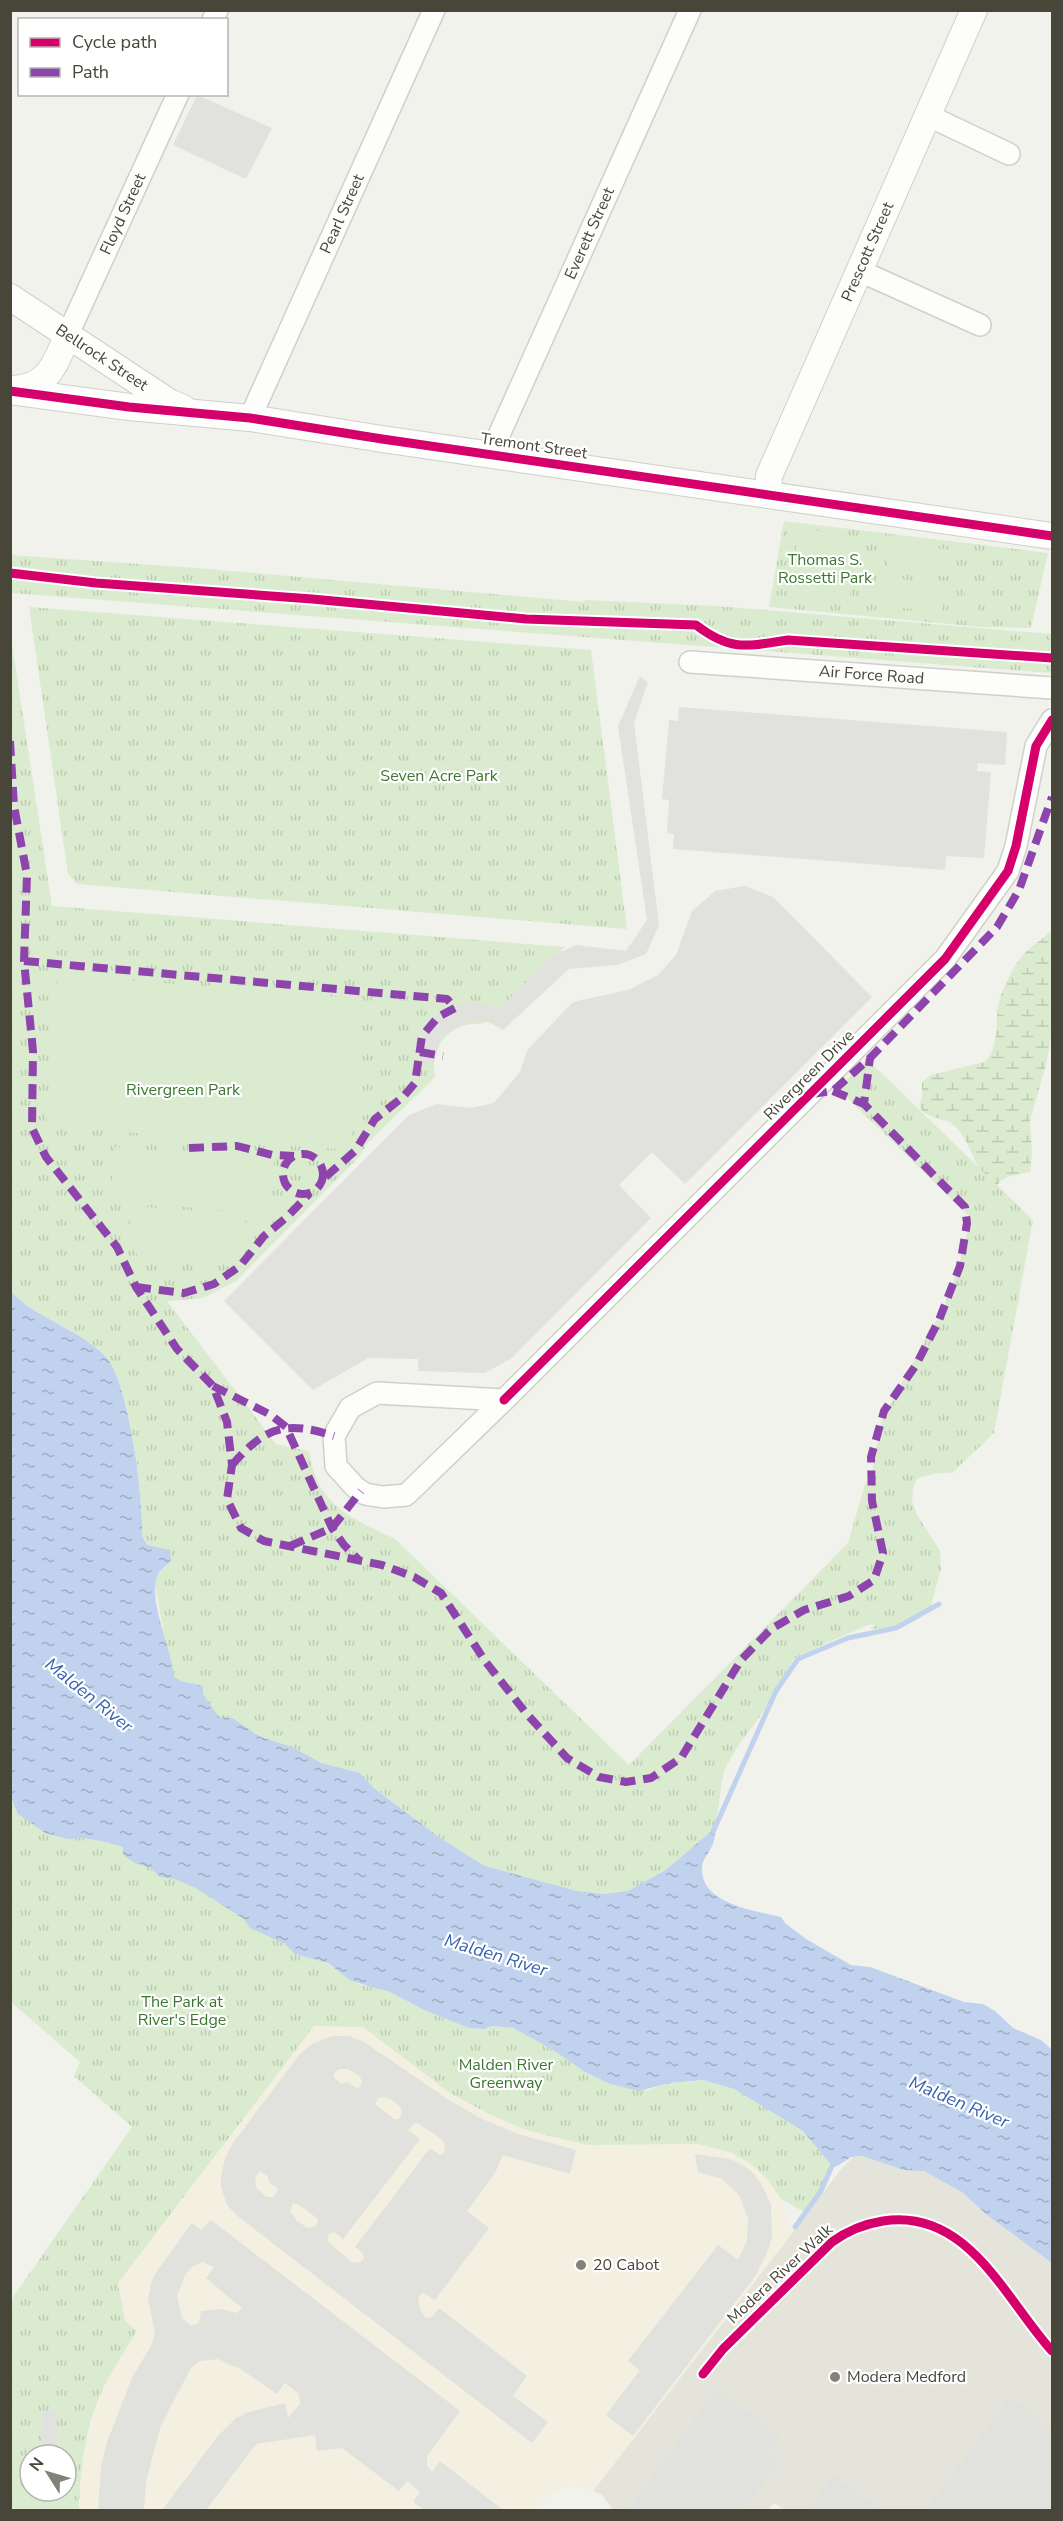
<svg xmlns="http://www.w3.org/2000/svg" width="1063" height="2521" font-family="'Nunito Sans',sans-serif">
  <style>
    .residential { fill: #e5e4db }
    .commercial { fill: #f3f0e1 }
    .wetland { fill: url(#wetland-marsh) }
    .park { fill: url(#park-tufts); fill-rule: evenodd }
    .garden { fill: #daebcf }
    .parking { fill: #e1e1dd; fill-rule: evenodd }
    .water { fill: url(#water-ripples) }
    .lines { fill: none; stroke-linecap: round; stroke-linejoin: round }
    .stream { stroke: #c0d2ed; stroke-width: 5 }
    .minor-casing { stroke: #d0d0cb; stroke-width: 24 }
    .tertiary-casing { stroke: #d0d0cb; stroke-width: 28 }
    .minor { stroke: #fdfdfc; stroke-width: 21 }
    .tertiary { stroke: #fdfdfc; stroke-width: 26 }
    .quiet { stroke: #8e44ad; stroke-width: 8; stroke-dasharray: 15 8; stroke-linecap: butt }
    .cycleway-casing { stroke: #fff; stroke-width: 13 }
    .cycleway { stroke: #d6006c; stroke-width: 9 }
    .poi-dot { fill: #848278; stroke: #fff; stroke-width: 2 }
    .labels { text-anchor: middle; dominant-baseline: central; stroke-width: 4.5; stroke-linejoin: round; paint-order: stroke }
    .street-label { font-size: 16px; fill: #484539; stroke: #fff }
    .park-label { font-size: 16px; fill: #3b772f; stroke: #fff }
    .poi-label { font-size: 16px; fill: #484539; stroke: #fff; text-anchor: start }
    .water-label { font-size: 18px; font-style: italic; fill: #3763af; stroke: #fff }
  </style>
  <defs>
    <pattern id="wetland-marsh" width="20" height="14" patternUnits="userSpaceOnUse" patternTransform="scale(1.5)"><rect width="20" height="14" fill="#daebcf"/><path d="M1 5h8M5 5V1M11 12h8M15 12V8" fill="none" stroke="#bdcbb2"/></pattern>
    <pattern id="park-tufts" width="24" height="20" patternUnits="userSpaceOnUse" patternTransform="scale(1.5)"><rect width="24" height="20" fill="#daebcf"/><path d="M3 7l-1-3M5 7V3M7 7l1-3M15 17l-1-3M17 17v-4M19 17l1-3" fill="none" stroke="#bdcbb2"/></pattern>
    <pattern id="water-ripples" width="26" height="14" patternUnits="userSpaceOnUse" patternTransform="scale(1.5)"><rect width="26" height="14" fill="#c0d2ed"/><path d="M2 4q2-2 4 0t4 0M15 11q2-2 4 0t4 0" fill="none" stroke="#9eacc1"/></pattern>
  </defs>
  <rect width="100%" height="100%" fill="#f2f2ed"/>
  <polygon class="residential" points="862,2156 880,2160 894,2167 924,2170 936,2176 962,2192 987,2215 1052,2263 1052,2510 784,2510 774,2503 768,2510 613,2510 602,2495 593,2491 843,2167 853,2157"/>
  <polygon class="commercial" points="314,2026 363,2027 450,2093 526,2130 587,2145 698,2144 730,2152 751,2164 768,2180 781,2199 792,2233 593,2491 578,2486 563,2487 544,2498 535,2510 80,2510 80,2478 85,2445 96,2408 107,2381 137,2331 125,2321 118,2283"/>
  <path class="wetland" d="M1052,930v99l-5,32 -17,60 2,32 -2,19c-25,5 -23,3 -41,21 -9,-18 -22,-60 -38,-70 -12,-6 -23,-4 -32,-16l3,-10v-15l9,-7 53,-13c18,-15 9,-45 17,-67 6,-15 14,-33 26,-44 8,-8 18,-13 25,-21z"/>
  <g class="park">
    <polygon points="784,521 1048,553 1031,628 981,627 769,607"/>
    <polygon points="10,555 197,568 584,602 585,600 716,606 1052,634 1052,673 11,593"/>
    <polygon points="29,607 591,650 627,929 77,884 68,874"/>
    <path d="M10,631l42,275 513,41 -75,74c-8,4 -15,2 -24,4 -23,5 -36,29 -31,52l-68,67 -8,13 -123,124 -33,17 -36,3 109,143 33,7c8,55 41,66 86,88l234,226 219,-222 18,-62 4,1 12,-63 62,-113 14,-38 9,-35 2,-17 -131,-127 29,-30 166,161 -39,213 -42,40c-13,-1 -22,1 -35,6l-4,9 -1,13 5,14 23,36 1,18 -11,40 -18,13 -26,9 -15,-3 4,-3 -5,-1 -76,34 -28,50 -28,38 -11,19 -4,9 -6,44 -5,13 -45,39 -21,12 -18,10 -24,3 -27,-4 -92,-25 -45,-28 -66,-51 -101,-39 -18,-16 -24,-10 -12,-2 -46,-32 -18,-104 3,-9 13,-15v-6l-25,-8 -4,-10c2,-35 -12,-154 -36,-179 -27,-27 -67,-39 -95,-65z"/>
    <path d="M10,1783l188,99 163,103 27,6 36,19 45,18 15,1 8,-3 21,2 40,22 32,22 25,12 38,6 22,-7 33,-3 31,9 69,42 29,35 -11,25 -15,22 -25,-14 -13,-19 -17,-16 -21,-12 -32,-8 -111,1 -61,-15 -37,-16 -39,-21 -87,-66 -49,-1 -196,257 7,38 12,10c-10,16 -20,32 -29,48 -22,40 -28,87 -29,131h-66l-3,-4 1,-206 121,-173 -58,-51 6,-14 -69,-60zM30,2455h36v36h-36z"/>
  </g>
  <g class="garden">
    <polygon points="799,528 858,537 854,564 795,555"/>
    <polygon points="891,541 951,550 947,577 887,568"/>
    <polygon points="793,565 853,573 849,601 789,592"/>
    <polygon points="886,577 946,586 942,613 882,605"/>
    <polygon points="966,587 981,589 976,622 961,620"/>
    <polygon points="58,975 363,999 351,1150 46,1126"/>
    <polygon points="115,1147 274,1160 270,1214 110,1201"/>
    <path d="M144,1207l89,6 9,4 5,7 -2,29 -6,7 -10,4 -89,-7c-15,-11 -13,-34 -4,-48z"/>
  </g>
  <g class="parking">
    <polygon points="197,95 272,128 246,179 173,145"/>
    <polygon points="640,676 648,682 634,723 659,925 646,954 617,965 569,969 503,1030 485,1020 462,1023 441,1037 434,1063 420,1065 421,1044 434,1018 465,1001 500,1008 552,956 576,945 626,951 647,920 618,726"/>
    <polygon points="679,707 1007,732 1005,765 978,763 977,771 991,772 984,858 946,856 945,870 673,849 674,834 667,833 669,800 662,799 669,720 678,721"/>
    <polygon points="745,886 773,897 872,997 685,1184 652,1152 619,1185 651,1218 512,1358 485,1373 418,1371 418,1359 368,1358 313,1390 224,1301 409,1115 437,1104 471,1108 494,1103 520,1072 528,1049 573,1002 628,990 658,975 676,955 692,911 715,891"/>
    <path d="M332,2036h17l15,6 85,58 33,19 39,16 55,15 -6,24 -67,-19 -8,18 -28,38 22,17 -54,72 -13,-8 -4,7 2,11 6,8 6,-1 7,-9 88,68 -14,20 35,26 -16,21 -292,-225 -13,-13 -6,-18v-10l4,-19 8,-15 67,-89 12,-10zM339,2069h9l12,7 2,7 -4,6 -12,-7 -4,2 -8,-6v-5zM385,2097l7,3 9,8 1,5 -3,6h-5l-19,-15 3,-6zM416,2122l24,16 4,5 1,9 -5,3 -10,-7 -75,99 8,6 1,6 -5,4 -7,-1 -24,-20v-7l6,-3 9,7 77,-100 -12,-9zM259,2171l9,5 1,6 9,7 -4,8h-8l-10,-10 -1,-9zM293,2204h5l19,14 1,4 -2,4 -8,2 -11,-7 -7,-10z"/>
    <polygon points="695,2154 730,2159 743,2165 754,2174 763,2187 771,2204 772,2237 767,2253 756,2275 633,2436 606,2415 640,2370 628,2361 718,2245 738,2260 747,2241 748,2218 739,2195 722,2179 698,2172"/>
    <path d="M211,2220l249,191 -33,45v10l5,6 8,-11 63,49h-79l-11,-8 7,-10 -13,-11 -8,10 -57,-43 -25,3 -2,-16 -59,9 -50,66h-44l55,-73 19,-19 13,-6 36,-9 3,15 12,-14 -1,-10 -14,-11 -8,11 -35,-24 -24,-11 -18,2 -9,7 -30,57 -15,56 -2,29h-46l3,-43 6,-25 25,-64 20,-34 3,-11 -7,-34 4,-19 7,-12 33,-45 9,7zM203,2262l11,5 -8,11 36,30 -5,5 -16,-4 -20,2 -2,12 -8,3 -9,-8 -5,-22 8,-21 7,-8z"/>
    <polygon points="717,2389 780,2436 767,2453 779,2463 743,2510 627,2510"/>
    <polygon points="1010,2397 1052,2429 1052,2510 926,2510"/>
    <polygon points="57,2410 56,2455 42,2455 42,2411"/>
    <polygon points="834,2475 834,2476 881,2510 807,2510"/>
  </g>
  <path class="water" d="M11,1292c27,27 68,37 95,65 23,25 38,144 36,179l5,9 23,5 1,10c-4,6 -11,9 -14,17 -9,24 16,76 17,100l7,4 22,5v8l16,23 13,1 29,19 31,10 29,16 39,10 13,14 67,51 45,28 92,25 27,3 24,-3 38,-21 50,-43c-1,6 -1,13 -4,19 -4,9 -11,14 -10,25 1,33 54,40 79,46l4,6 21,16 45,26 19,2 94,35 19,2 12,7 18,17 28,12 11,10v213l-65,-48 -25,-23 -38,-21 -20,-1 -42,-14 -11,1 -12,8 -7,1 -29,-35 -69,-42 -31,-9 -33,3 -31,8 -29,-7 -25,-12 -32,-22 -40,-22 -21,-2 -8,3 -15,-1 -45,-18 -36,-19 -18,-4 -20,-7 -22,-17 -33,-9 -10,-10 -35,-16 -6,-9 -48,-31 -21,-9 -15,-2 -10,-9 -15,-5 -12,-8v-8l-16,-5 -23,-4 -16,1 -23,-6 -27,-19 -8,-19z"/>
  <g class="lines">
    <g class="stream">
      <polyline points="713,1832 776,1691 798,1659 848,1638 896,1628 939,1604"/>
      <polyline points="795,2227 821,2191 832,2166 838,2162"/>
    </g>
    <defs>
      <g id="minor">
        <polyline points="213,20 217,10"/>
        <polyline points="929,116 1009,154"/>
        <polyline points="860,271 980,325"/>
        <path id="s1" d="M68,334l110,-240"/>
        <path id="s2" d="M250,418l184,-408"/>
        <path id="s3" d="M490,455l200,-445"/>
        <path id="s4" d="M690,662l362,26"/>
        <polygon points="377,1393 504,1400 406,1495 383,1497 365,1494 355,1487 336,1466 334,1436 350,1408"/>
        <polyline points="504,1400 945,959 1008,871 1016,846 1036,746 1052,720"/>
      </g>
      <g id="tertiary">
        <path id="s5" d="M10,297l159,105 14,6"/>
        <path d="M13,389c37,-2 42,-26 55,-55"/>
        <polyline points="10,391 129,407 250,418 382,439 1052,536"/>
        <path id="s6" d="M768,495l1,-19 205,-466"/>
      </g>
    </defs>
    <use href="#minor" class="minor-casing"/>
    <use href="#tertiary" class="tertiary-casing"/>
    <use href="#minor" class="minor"/>
    <use href="#tertiary" class="tertiary"/>
    <g class="quiet">
      <polyline points="10,741 14,806 27,875 24,961 33,1051 32,1128 46,1157 117,1247 136,1287 177,1349 213,1386 227,1422 232,1465 227,1499 241,1528 264,1541 382,1565 414,1577 441,1593 485,1661 526,1713 567,1758 599,1777 626,1782 651,1778 681,1758 741,1660 771,1629 804,1610 849,1596 874,1580 883,1553 872,1501 871,1457 884,1411 916,1365 939,1320 960,1266 967,1223 965,1207 864,1104 870,1058"/>
      <polyline points="24,961 447,999 455,1008 438,1017 422,1036 415,1083 403,1097 375,1119 355,1151 322,1180"/>
      <polyline points="420,1052 443,1056"/>
      <polyline points="833,1091 864,1104"/>
      <polyline points="812,1094 833,1091 870,1058 997,927 1019,890 1052,797"/>
      <polyline points="189,1148 237,1146 272,1155 294,1156"/>
      <circle cx="303" cy="1174" r="20"/>
      <polyline points="136,1287 184,1293 214,1284 240,1266 264,1236 287,1217 309,1194"/>
      <polyline points="213,1386 271,1415 286,1427 332,1528 344,1545 358,1559"/>
      <path d="M232,1465c33,-38 53,-45 102,-29"/>
      <polyline points="290,1546 332,1528 361,1491"/>
    </g>
    <defs>
      <g id="cycleway">
        <polyline points="10,391 129,407 250,418 382,439 1052,536"/>
        <path d="M10,573l86,10 216,16 214,20 170,6c35,27 51,21 92,15l264,18"/>
        <polyline points="504,1400 945,959 1008,871 1016,846 1036,746 1052,720"/>
        <path d="M703,2374l20,-25 109,-107c15,-11 32,-18 51,-21 85,-13 122,78 169,130"/>
      </g>
    </defs>
    <use href="#cycleway" class="cycleway-casing"/>
    <use href="#cycleway" class="cycleway"/>
  </g>
  <g class="poi-dot">
    <circle cx="581" cy="2265" r="6"/>
    <circle cx="835" cy="2377" r="6"/>
  </g>
  <g class="labels">
    <g class="street-label">
      <text stroke="none"><textPath href="#s1" startOffset="132">Floyd Street</textPath></text>
      <text stroke="none"><textPath href="#s2" startOffset="224">Pearl Street</textPath></text>
      <text stroke="none"><textPath href="#s3" startOffset="243">Everett Street</textPath></text>
      <text stroke="none"><textPath href="#s6" startOffset="264">Prescott Street</textPath></text>
      <text stroke="none"><textPath href="#s5" startOffset="110">Bellrock Street</textPath></text>
      <text transform="translate(534 446) rotate(8)">Tremont Street</text>
      <text stroke="none"><textPath href="#s4" startOffset="182">Air Force Road</textPath></text>
      <text transform="translate(809 1075) rotate(-45)">Rivergreen Drive</text>
      <text transform="translate(780 2274) rotate(-43)">Modera River Walk</text>
    </g>
    <g class="park-label">
      <text x="825" y="560">Thomas S.<tspan x="825" dy="18">Rossetti Park</tspan></text>
      <text x="439" y="776">Seven Acre Park</text>
      <text x="183" y="1090">Rivergreen Park</text>
      <text x="182" y="2002">The Park at<tspan x="182" dy="18">River's Edge</tspan></text>
      <text x="506" y="2065">Malden River<tspan x="506" dy="18">Greenway</tspan></text>
    </g>
    <g class="poi-label">
      <text x="593" y="2265">20 Cabot</text>
      <text x="847" y="2377">Modera Medford</text>
    </g>
    <g class="water-label">
      <text transform="translate(89 1695) rotate(39)">Malden River</text>
      <text transform="translate(496 1955) rotate(17)">Malden River</text>
      <text transform="translate(959 2102) rotate(23)">Malden River</text>
    </g>
  </g>
  <rect width="1063" height="2521" fill="none" stroke="#484539" stroke-width="24"/>
  <rect x="18" y="18" width="210" height="78" fill="#ffffff" stroke="#b6b5b0" stroke-width="1.5"/>
  <rect x="30" y="38" width="30" height="9" fill="#d6006c" stroke="#b6b5b0" stroke-width="1.5"/>
  <text x="72" y="48" font-size="18" fill="#484539">Cycle path</text>
  <rect x="30" y="68" width="30" height="9" fill="#8e44ad" stroke="#b6b5b0" stroke-width="1.5"/>
  <text x="72" y="78" font-size="18" fill="#484539">Path</text>
  <g transform="translate(48 2473) rotate(307)"><circle r="28" fill="#ffffff" stroke="#b6b5b0" stroke-width="1.5"/>
  <path d="M0-4.5L10 22L0 15L-10 22Z" fill="#848278"/>
  <text y="-9" font-size="16" font-weight="bold" text-anchor="middle" fill="#484539">N</text>
  </g>
</svg>
